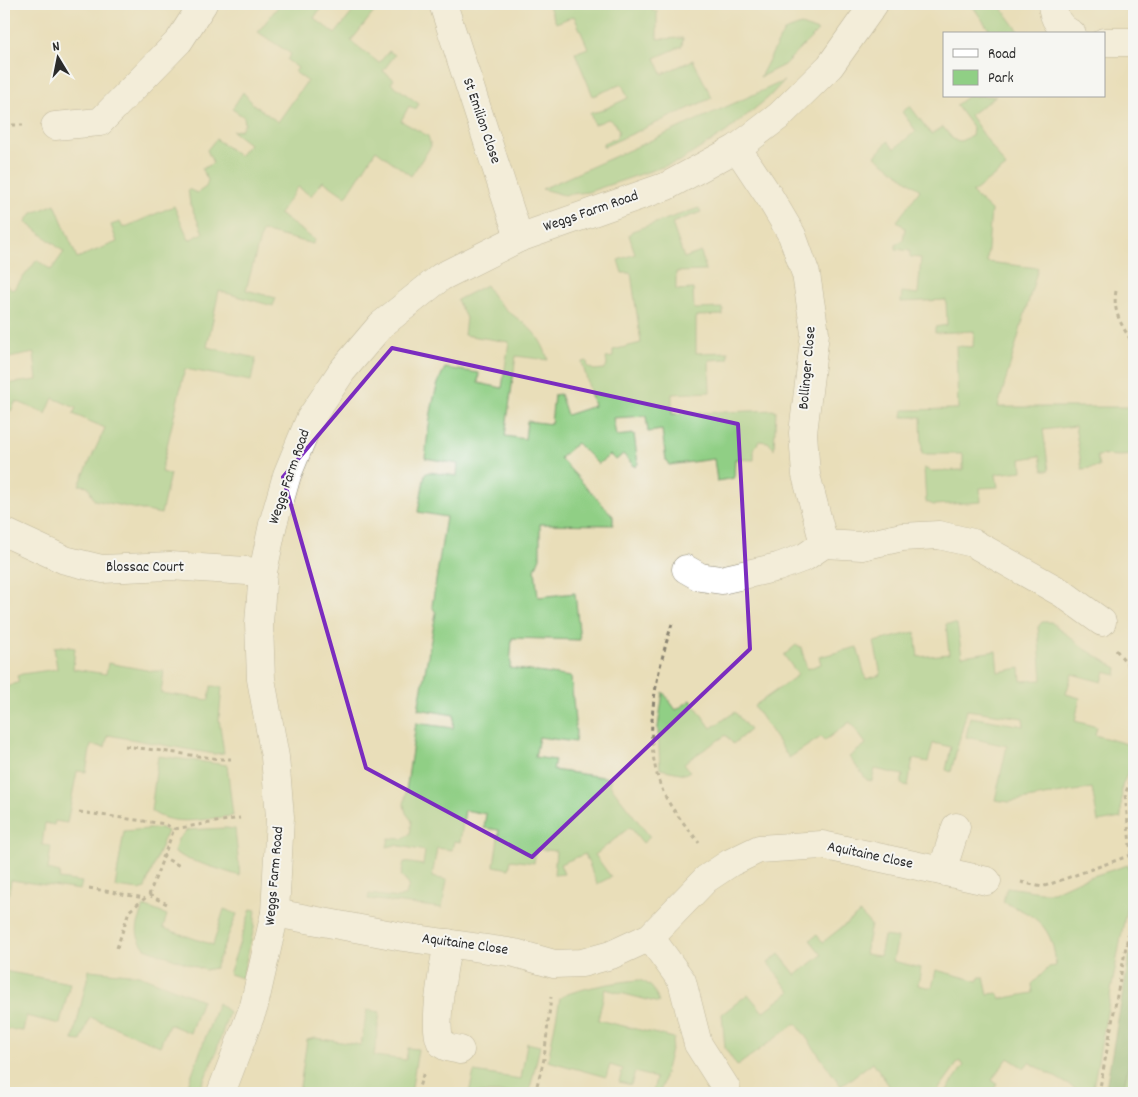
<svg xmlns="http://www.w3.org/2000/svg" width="1138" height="1097" font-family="Dekko,sans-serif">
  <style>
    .green { fill: #90cf85; stroke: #5e7d58 }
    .forest { fill: #74b272; stroke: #506e4e }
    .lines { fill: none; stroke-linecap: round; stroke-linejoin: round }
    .minor-casing { stroke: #8a8472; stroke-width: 29 }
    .path { stroke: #8a8472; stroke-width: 3; stroke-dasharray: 4 4; stroke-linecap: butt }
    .minor { stroke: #fff; stroke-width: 28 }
    .marked { fill: none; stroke: #7b2cbf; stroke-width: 4; stroke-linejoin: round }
    .labels { text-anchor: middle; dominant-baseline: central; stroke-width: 4; stroke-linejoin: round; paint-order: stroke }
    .street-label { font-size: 15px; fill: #2b2b2b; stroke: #f6f6f2 }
  </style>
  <rect width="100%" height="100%" fill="#f6f6f2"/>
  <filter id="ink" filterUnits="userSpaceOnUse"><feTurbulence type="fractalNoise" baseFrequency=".02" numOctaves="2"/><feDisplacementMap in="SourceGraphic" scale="10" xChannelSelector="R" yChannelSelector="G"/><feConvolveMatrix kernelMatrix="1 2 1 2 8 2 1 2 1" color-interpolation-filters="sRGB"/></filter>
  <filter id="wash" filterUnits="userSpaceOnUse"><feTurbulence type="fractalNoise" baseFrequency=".0096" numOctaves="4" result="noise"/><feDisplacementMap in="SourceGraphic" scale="20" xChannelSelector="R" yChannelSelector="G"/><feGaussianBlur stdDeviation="1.12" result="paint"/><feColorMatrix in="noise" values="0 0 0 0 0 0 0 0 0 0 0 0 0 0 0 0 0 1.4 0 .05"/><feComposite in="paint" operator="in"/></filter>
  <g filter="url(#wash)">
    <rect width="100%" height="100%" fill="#e9deb9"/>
    <g class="green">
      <polygon points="280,4 324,4 314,18 335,34 359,4 364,4 374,12 351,41 379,63 389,51 395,55 383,71 394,79 391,83 419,104 415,110 409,106 401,121 428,136 431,146 411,176 376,150 346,197 323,181 311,196 298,187 279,214 315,240 313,244 262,231 246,290 276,298 273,306 219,291 207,347 256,358 251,381 185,369 161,472 170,474 161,514 94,500 88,486 79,485 105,428 73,414 76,408 53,398 46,414 16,401 11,411 4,408 4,384 37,380 34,353 9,358 4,323 4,283 13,290 37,260 51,270 64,252 26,222 31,214 55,204 77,258 117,242 111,225 120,222 123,228 174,206 189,240 203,233 190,204 188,189 197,193 206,187 208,180 202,169 213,163 207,150 216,139 239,156 249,144 232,131 240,130 245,124 244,117 232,109 243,92 253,104 278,122 307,81 295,72 298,68 287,60 291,54 258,32"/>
      <polygon points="548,4 653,4 653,11 657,11 657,39 683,38 682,46 655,58 662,74 693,60 712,98 603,147 603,143 616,138 619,131 615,123 608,119 594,125 590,113 600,111 628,98 622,84 593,96 575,53 588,48 574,16 556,23"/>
      <polygon points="971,4 999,4 1021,34 987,34 990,31"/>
      <polygon points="801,25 818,31 784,65 760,77 784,31"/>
      <polygon points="784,81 768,98 726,132 680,161 588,192 564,195 542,189"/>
      <path d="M968,96h28l-26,19 36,52 -34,26 19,17 -4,52 51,6 -40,139h136v47c-12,4 -24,0 -37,2l2,11 -17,2 -7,-43 -32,4 6,40h-6l-3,-14 -19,3 1,12 -26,3 2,13 -18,1 1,14 -47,3 -8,-3 -2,-34 7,3 32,-1v-16h-41l-1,-37h-19l1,-7 55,-1 -2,-63 17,1 1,-16 -39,2v-6l12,-2 -1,-25 -45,2 1,-10 16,2 3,-36 -11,-1v-6l-14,-2v-5l7,-4 2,-12 -8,-7 23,-31 -45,-34 13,-15 6,8 22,-18 -14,-19 8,-6 21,28 12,-7 9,11 6,4 14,-6 1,-8 -17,-23z"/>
      <path d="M699,208l2,4 -29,11 12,35 17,-6 5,19 -30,1v18l17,-1 1,20 29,-1v7l-27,1v37l32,-1v7l-19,1 1,32 -38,2v20l104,-4 -2,39 -6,-7 -9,-1 -5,8v11l-19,-1 -1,19 -17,3 -3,-22 -45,6 -3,-5 -4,-30 -14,2 -2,-16 -33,2 3,18 18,-2 4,30 -3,3 -12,-13 -7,6 -6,-5 -12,9 -21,-21 -17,15 53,58v9l-73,-1v33l-5,12 3,28 37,-4 5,47 -68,-2 -2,30 61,9 5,56 -1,9 -36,-5 -4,20 20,3 -2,10 57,8v7l40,52 -7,6 -13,-16 -35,28 16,22 -14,7 -12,-30 -25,10 4,10 -10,1 2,-24 -20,-2 -2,14 -23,-3 -2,9 -15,-3 5,-36 -15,-2 2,-14 -21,-4 -5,32 -6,-1 -2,9 -15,-2 -5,29 15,3 -5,28 -74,-9 1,-5 29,4 8,-3 3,-10 -8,-9 3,-14 19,3 2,-14 -30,-6 -8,2 2,-9 13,1 8,-5 2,-13 -6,-8 -2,-8 12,-82 37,5 1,-13 -36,-6 18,-96 -4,-7 14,-89 -28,-5 7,-38 4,-2 28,4 1,-12 -33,-6c3,-26 7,-69 20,-90l34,5 -1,10 24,5 7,-46 -45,-7 2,-17 -9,-18 29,-15c19,36 51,33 62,75l-32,-4 -11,80 20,3 2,-18 24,3 3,-29 6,-1 7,21 27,-9 -12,-44 5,-1 1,6 6,3 10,-1 3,-4 -1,-7 7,-1v-7l28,-7 -10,-70h-9l-4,-13 17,-6 -6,-19 3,-4z"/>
      <polygon points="1042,622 1051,622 1085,649 1117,668 1116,675 1105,672 1102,682 1072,674 1066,694 1080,698 1075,721 1097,727 1095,735 1134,746 1134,758 1122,786 1121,818 1098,822 1092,788 1009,802 995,800 1007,746 966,737 970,717 1024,726 1023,718 967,710 951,772 946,770 951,747 933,743 928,762 913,759 908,786 901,784 903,775 875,769 872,781 867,780 849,757 866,744 850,722 824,741 821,737 789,758 754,706 798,675 784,655 796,645 801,647 807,669 821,664 819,657 857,647 866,679 881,675 874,642 915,632 918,657 949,654 946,624 957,624 962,656 996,651 998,672 1020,668 1021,681 1042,680 1038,627"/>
      <polygon points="62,646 75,648 73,669 106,674 108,663 152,671 164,671 161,693 209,700 211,686 222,687 219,719 224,753 214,754 108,735 105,747 91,745 86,772 77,771 67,823 55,821 54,825 45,823 42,845 51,846 48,870 60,873 59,879 82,882 80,890 11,880 4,920 4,688 19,682 17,676 22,674 57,669 54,647"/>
      <polygon points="663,692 676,710 691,700 711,728 735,712 750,730 733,744 726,735 684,763 690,771 685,774 660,769 658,727"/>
      <path d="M158,756l69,9 6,51c-26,2 -59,12 -82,-5z"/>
      <polygon points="161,828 167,831 145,888 140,890 115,887 124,831"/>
      <polygon points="226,828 235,829 240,876 187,859 174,852 178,839 187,830"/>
      <path d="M1128,865l3,10 -1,14 -38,204h-9l-54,-31 -5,6 -16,-10 -16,22 5,4 -6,9h-46l19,-28 -5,-4 -23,32h-42l-21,-31 -32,24 -45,-63 -59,43 -12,-18 -3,-34 26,-20 15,18 27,-20 -22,-29 11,-9 17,21 26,-20 -12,-15 7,-5 6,7 37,-29 11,12 -6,29 15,2 4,-20 14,2 -5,23 28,7 -3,17 14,3 4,-18 42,11 1,-4h5l4,17 10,-1 2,6 33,-6 -1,-9 17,-17 7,-1c-3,-40 -19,-50 -53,-64l4,-15 33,5h13l24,-11z"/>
      <path d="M144,906l23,9 -4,13 50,17 11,-36 13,5 -22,54 -10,2 -60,-22c-13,-16 -7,-23 -1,-42z"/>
      <polygon points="251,909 256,910 254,928 242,978 229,974"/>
      <polygon points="89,970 139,975 202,1000 190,1033 169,1024 160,1046 90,1017 81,1041 73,1040"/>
      <polygon points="4,971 70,983 60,1024 26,1016 23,1031 4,1029"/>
      <path d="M639,980c13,4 16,10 20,23l-54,-14 -7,31 76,18 -14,55 -7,-2 3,-13 -21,-6 -4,13 -12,-3 4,-13 -13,-4 -4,12 -58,-16 12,-63c12,-9 63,-17 79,-18z"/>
      <polygon points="218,1003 229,1012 214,1058 198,1093 185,1093"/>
      <polygon points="367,1010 380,1012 374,1056 406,1060 408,1048 418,1049 411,1093 299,1093 307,1040 315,1038 361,1045"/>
      <polygon points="527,1043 540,1046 529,1093 469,1093 474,1072 521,1079"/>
      <polygon points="1134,1043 1134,1093 1122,1093"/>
    </g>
    <polygon class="forest" points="1130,952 1134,954 1134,1043 1122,1093 1105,1093"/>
  </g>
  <g filter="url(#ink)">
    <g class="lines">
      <defs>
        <g id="minor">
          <polyline points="443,4 519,238"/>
          <path d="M1052,4c1,13 7,24 20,30"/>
          <polyline points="1104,42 1134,42"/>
          <polyline points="55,126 100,122 179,41 203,4"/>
          <polyline points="737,148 769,196 792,235 806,274 815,333 803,433 806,475 824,544 862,546 902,537 939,535 973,543 1062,593 1102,622"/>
          <polyline points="4,532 65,560 102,569 170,566 263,572"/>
          <polyline points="686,569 700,577 721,580 778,567 805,557 824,544"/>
          <polyline points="942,871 956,827"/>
          <polyline points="275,913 403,937 515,953 554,964 582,963 611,955 650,937 706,879 730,863 759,849 822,845 987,881"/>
          <polyline points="650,937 682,981 698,1044 726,1088 726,1093"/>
          <path d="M448,943c-4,19 -15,81 -8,97 2,8 13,8 20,10"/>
          <polyline points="221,1093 254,1006 275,913 280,817 275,757 261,679 259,623 263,572 273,524 287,475 310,419 342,371 381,325 441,277 519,238 667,186 737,148 779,116 830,66 874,4"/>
        </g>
      </defs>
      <use href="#minor" class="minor-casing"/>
      <g class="path">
        <polyline points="4,125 23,125"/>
        <path d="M1116,291c-4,22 7,36 18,54"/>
        <polyline points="1129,606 1133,603 1134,596"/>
        <path d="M672,624c-16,50 -31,115 -10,165 7,19 25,37 37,54"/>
        <polyline points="1116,650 1134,672"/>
        <polyline points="125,746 220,759 231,759"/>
        <polyline points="1134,773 1125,794 1131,855 1134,865"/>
        <polyline points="79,812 165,824 174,829"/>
        <polyline points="161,856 180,866"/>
        <polyline points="1021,882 1042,887 1131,855"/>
        <polyline points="89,888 144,898"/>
        <polyline points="149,895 167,904"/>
        <polyline points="1126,943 1134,946"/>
        <polyline points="117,948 129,911 149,895 174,829 240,818"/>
        <polyline points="417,1093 424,1072"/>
        <polyline points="535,1093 544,1059 551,997"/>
        <polyline points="1099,1093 1134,903"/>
      </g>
      <use href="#minor" class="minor"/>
    </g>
  </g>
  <path d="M0 0H1138V1097H0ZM392,348l346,76 12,225 -218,208 -166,-89 -83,-291z" fill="#e9deb9" fill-opacity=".55" fill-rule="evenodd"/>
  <path class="marked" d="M392,348l346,76 12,225 -218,208 -166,-89 -83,-291z"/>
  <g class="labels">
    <g class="street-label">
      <text transform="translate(481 121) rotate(71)">St Emilion Close</text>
      <text transform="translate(591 212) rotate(-19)">Weggs Farm Road</text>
      <text transform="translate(808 368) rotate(-85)">Bollinger Close</text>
      <text transform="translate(290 477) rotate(-71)">Weggs Farm Road</text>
      <text x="145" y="568">Blossac Court</text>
      <text transform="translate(870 856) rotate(12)">Aquitaine Close</text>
      <text transform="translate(275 876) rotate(-85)">Weggs Farm Road</text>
      <text transform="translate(465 945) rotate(8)">Aquitaine Close</text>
    </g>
  </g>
  <rect width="1138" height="1097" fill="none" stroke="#f6f6f2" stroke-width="20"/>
  <rect x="943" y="32" width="162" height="65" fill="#f6f6f2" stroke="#a5a5a2"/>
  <rect x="953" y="49" width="25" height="8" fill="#ffffff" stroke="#a5a5a2"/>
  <text x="988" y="58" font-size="15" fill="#2b2b2b">Road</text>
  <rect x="953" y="70" width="25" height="15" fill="#90cf85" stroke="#a5a5a2"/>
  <text x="988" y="82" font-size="15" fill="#2b2b2b">Park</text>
  <g transform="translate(58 58) rotate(350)" stroke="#f6f6f2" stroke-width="4" paint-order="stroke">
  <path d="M0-4L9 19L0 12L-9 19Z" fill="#2b2b2b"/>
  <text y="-8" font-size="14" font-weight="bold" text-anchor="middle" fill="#2b2b2b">N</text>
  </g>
</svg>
